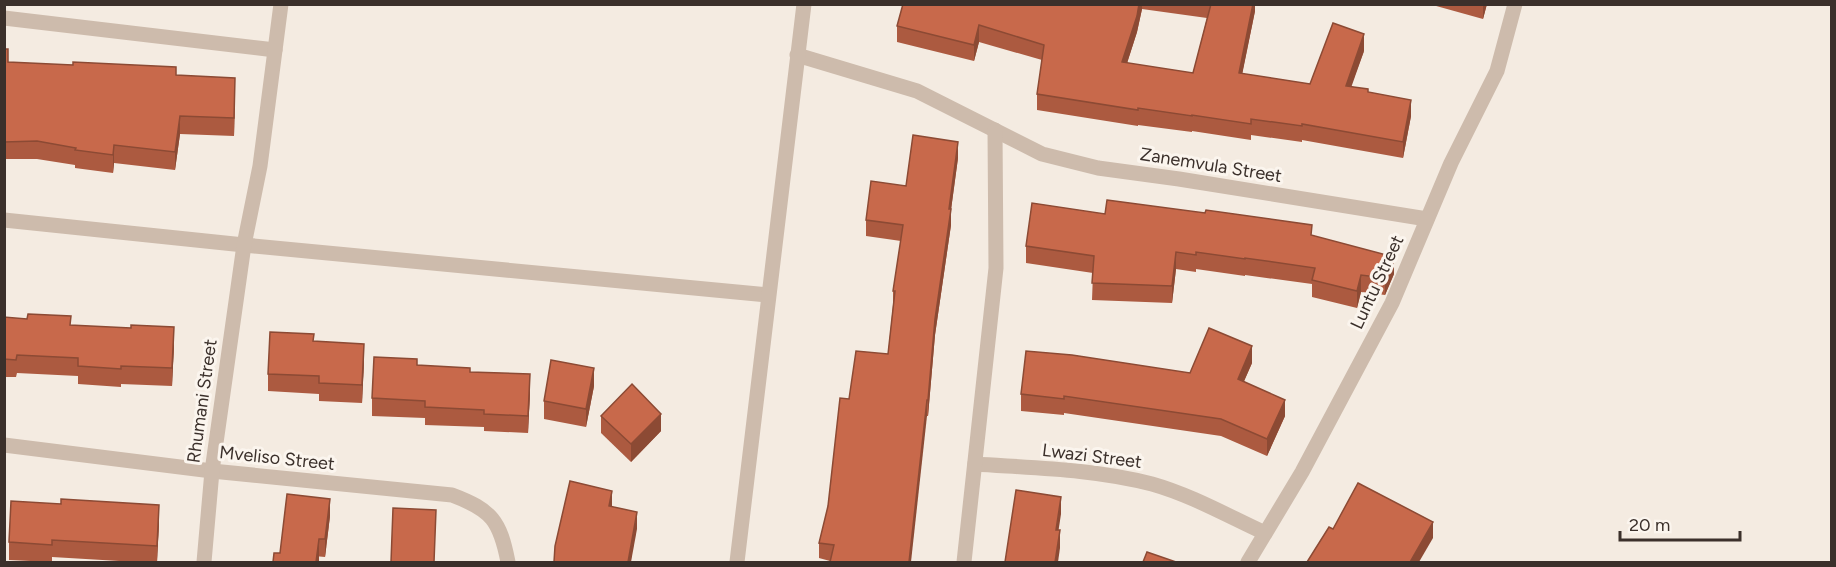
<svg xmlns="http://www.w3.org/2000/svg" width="1836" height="567" font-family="Figtree,sans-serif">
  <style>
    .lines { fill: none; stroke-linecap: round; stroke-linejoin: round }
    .street { stroke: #cdbbac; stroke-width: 15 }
    .wall { fill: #ac5a40; fill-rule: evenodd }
    .shaded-wall { fill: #8c4a34 }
    .building { fill: #c8694b; stroke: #8c4a34; stroke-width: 1.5 }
    .labels { text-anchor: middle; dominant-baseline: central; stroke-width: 6; stroke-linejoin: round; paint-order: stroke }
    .street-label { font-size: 18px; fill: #3b302b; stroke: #fbf5ee }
  </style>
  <rect width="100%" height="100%" fill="#f4ebe1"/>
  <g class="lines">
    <g class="street">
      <polyline points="4,18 275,50"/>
      <polyline points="797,55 917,91 1042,154 1098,168 1179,179 1427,219"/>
      <polyline points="4,220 244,245 768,295"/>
      <path d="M4,445l208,26 240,24c40,15 48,26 56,67"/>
      <path d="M975,464c59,4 120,5 177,20 39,11 76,32 113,49"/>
      <polyline points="204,562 212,471 244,245 260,166 281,4"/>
      <polyline points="737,562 804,4"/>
      <polyline points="964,562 996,268 995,130"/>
      <polyline points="1248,562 1302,472 1392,303 1451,163 1497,71 1515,4"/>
    </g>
  </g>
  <g class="wall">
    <path d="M903,4h352v7l-13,63 68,10 54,-33 -13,35 17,6 43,24 -8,42 -101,-18v2l-51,-7v5l-59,-9v1l-54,-7v1l-101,-16v-16l5,-34 -63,-18 -5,19 -77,-19v-16zM1142,9l65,9 -14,55 -66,-10 10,-31z"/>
    <polygon points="1429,4 1487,4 1483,19"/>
    <polygon points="4,49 8,62 176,75 235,95 234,136 180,134 175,170 114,163 113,173 75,168 75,165 37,159 4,159"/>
    <polygon points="958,158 951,209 951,225 935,335 928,416 927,416 830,561 819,558 819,543 828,506 849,399 888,354 893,305 893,291 901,241 866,236 866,220 906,186"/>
    <polygon points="1105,214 1312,236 1394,274 1385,295 1361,292 1357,308 1312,297 1312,284 1245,275 1245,276 1196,269 1196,272 1176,269 1172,303 1092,300 1093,273 1026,263 1026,246"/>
    <polygon points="4,317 71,325 174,345 172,386 121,384 121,387 78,384 78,376 17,373 16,377 4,377"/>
    <polygon points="314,341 364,361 362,403 319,401 319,394 268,391 268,374"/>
    <polygon points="1252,363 1244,381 1285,416 1267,456 1221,436 1064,413 1064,415 1021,411 1021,394 1190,373"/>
    <polygon points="417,365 470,372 530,392 528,433 484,431 484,427 425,425 425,418 372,416 372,398"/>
    <polygon points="594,386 586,427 544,419 544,401"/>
    <polygon points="601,416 661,431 631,462 601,433"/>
    <polygon points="330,516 325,557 280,553"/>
    <polygon points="159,522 157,562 136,562 52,557 52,562 9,560 9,542"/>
  </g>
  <g class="shaded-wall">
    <polygon points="1139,4 1142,4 1142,9 1137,32 1122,79 1122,62"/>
    <polygon points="1253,4 1255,4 1255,11 1239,90 1239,73"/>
    <polygon points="1483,4 1487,4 1483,19"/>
    <polygon points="979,25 979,42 974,61 974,45"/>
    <polygon points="1364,34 1364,51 1346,102 1346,86"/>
    <polygon points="235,78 235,95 234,136 234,118"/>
    <polygon points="1411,100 1411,116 1403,158 1403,142"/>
    <polygon points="180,116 180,134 175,170 175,152"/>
    <polygon points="958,142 958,158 949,225 949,209"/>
    <polygon points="114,145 114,163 113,173 113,155"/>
    <polygon points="951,209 951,225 935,335 928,416 928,400 935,319"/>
    <polygon points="1176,252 1176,269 1172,303 1172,286"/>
    <polygon points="1394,257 1394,274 1385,295 1385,278"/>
    <polygon points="1361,275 1361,292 1357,308 1357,291"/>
    <polygon points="174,327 174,345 172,386 172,368"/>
    <polygon points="364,344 364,361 362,403 362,385"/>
    <polygon points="1252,346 1252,363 1238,395 1238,379"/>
    <polygon points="594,368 594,386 586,427 586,409"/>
    <polygon points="530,374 530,392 528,433 528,416"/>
    <polygon points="927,400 927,416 911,562 909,562"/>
    <polygon points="1285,400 1285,416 1267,456 1267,439"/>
    <polygon points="661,414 661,431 631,462 631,444"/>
    <polygon points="612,491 612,508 609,506"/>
    <polygon points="1061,497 1061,514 1056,547 1056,530"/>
    <polygon points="330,499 330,516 325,557 325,539"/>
    <polygon points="159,505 159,522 157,562 157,546"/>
    <polygon points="637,512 637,529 631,562 628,562"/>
    <polygon points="1433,522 1433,538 1419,562 1410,562"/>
    <polygon points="1060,530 1060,548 1058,562 1055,562"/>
    <polygon points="319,539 319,562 316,562"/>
  </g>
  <g class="building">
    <polygon points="903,4 1139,4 1137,16 1122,62 1193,73 1211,4 1253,4 1239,73 1310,84 1333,23 1364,34 1346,86 1368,89 1368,92 1411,100 1403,142 1302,124 1302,126 1251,119 1251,124 1192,115 1192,116 1138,108 1138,110 1037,94 1044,45 979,25 974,45 897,26"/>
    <polygon points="4,49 8,49 8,62 73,65 73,62 176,67 176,75 235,78 234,118 180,116 175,152 114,145 113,155 75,150 76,148 37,141 4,142"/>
    <polygon points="913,135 958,142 949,209 951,209 935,319 928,400 927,400 909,562 830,562 834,545 819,543 828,506 840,398 849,399 856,351 888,354 895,291 893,291 903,225 866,220 871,181 906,186"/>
    <polygon points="1107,200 1205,213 1206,210 1312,225 1311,235 1394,257 1385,278 1361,275 1357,291 1312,280 1315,268 1245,258 1245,259 1196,252 1196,255 1176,252 1172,286 1092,283 1094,256 1026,246 1032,203 1105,214"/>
    <polygon points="28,314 71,316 70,325 131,328 131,325 174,327 172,368 121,366 121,369 78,366 78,358 17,355 16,360 4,359 4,317 27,319"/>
    <polygon points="1209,328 1252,346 1238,379 1285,400 1267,439 1221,419 1064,396 1064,399 1021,394 1026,351 1072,355 1190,373"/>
    <polygon points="270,332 314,334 313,341 364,344 362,385 319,383 319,376 268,374"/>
    <polygon points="374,357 417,359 417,365 470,368 470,372 530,374 528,416 484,414 484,410 425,407 425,401 372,398"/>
    <polygon points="551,360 594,368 586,409 544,401"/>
    <polygon points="632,384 661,414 631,444 601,416"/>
    <polygon points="570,481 612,491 609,506 637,512 628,562 554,562 555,546"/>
    <polygon points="1358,483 1433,522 1410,562 1307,562 1329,527 1333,529"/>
    <polygon points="1016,490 1061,497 1056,530 1060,530 1055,562 1005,562"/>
    <polygon points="287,494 330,499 325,539 319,539 316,562 273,562 274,553 280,553"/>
    <polygon points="61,499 159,505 157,546 52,540 52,545 9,542 11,501 61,504"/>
    <polygon points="393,508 436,510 434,562 391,562"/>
    <polygon points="1147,552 1176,562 1143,562"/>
  </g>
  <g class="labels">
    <g class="street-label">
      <text transform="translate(1211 165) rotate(9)">Zanemvula Street</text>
      <text transform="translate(1377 282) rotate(-65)">Luntu Street</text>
      <text transform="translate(202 401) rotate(-82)">Rhumani Street</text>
      <text transform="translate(1092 456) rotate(7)">Lwazi Street</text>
      <text transform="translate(277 458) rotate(6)">Mveliso Street</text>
    </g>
  </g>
  <rect width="1836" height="567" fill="none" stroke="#3b302b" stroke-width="12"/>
  <path d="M1620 531v9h120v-9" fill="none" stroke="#3b302b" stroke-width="3"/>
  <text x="1629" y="531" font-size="18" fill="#3b302b" stroke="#fbf5ee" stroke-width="4.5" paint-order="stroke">20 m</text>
</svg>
